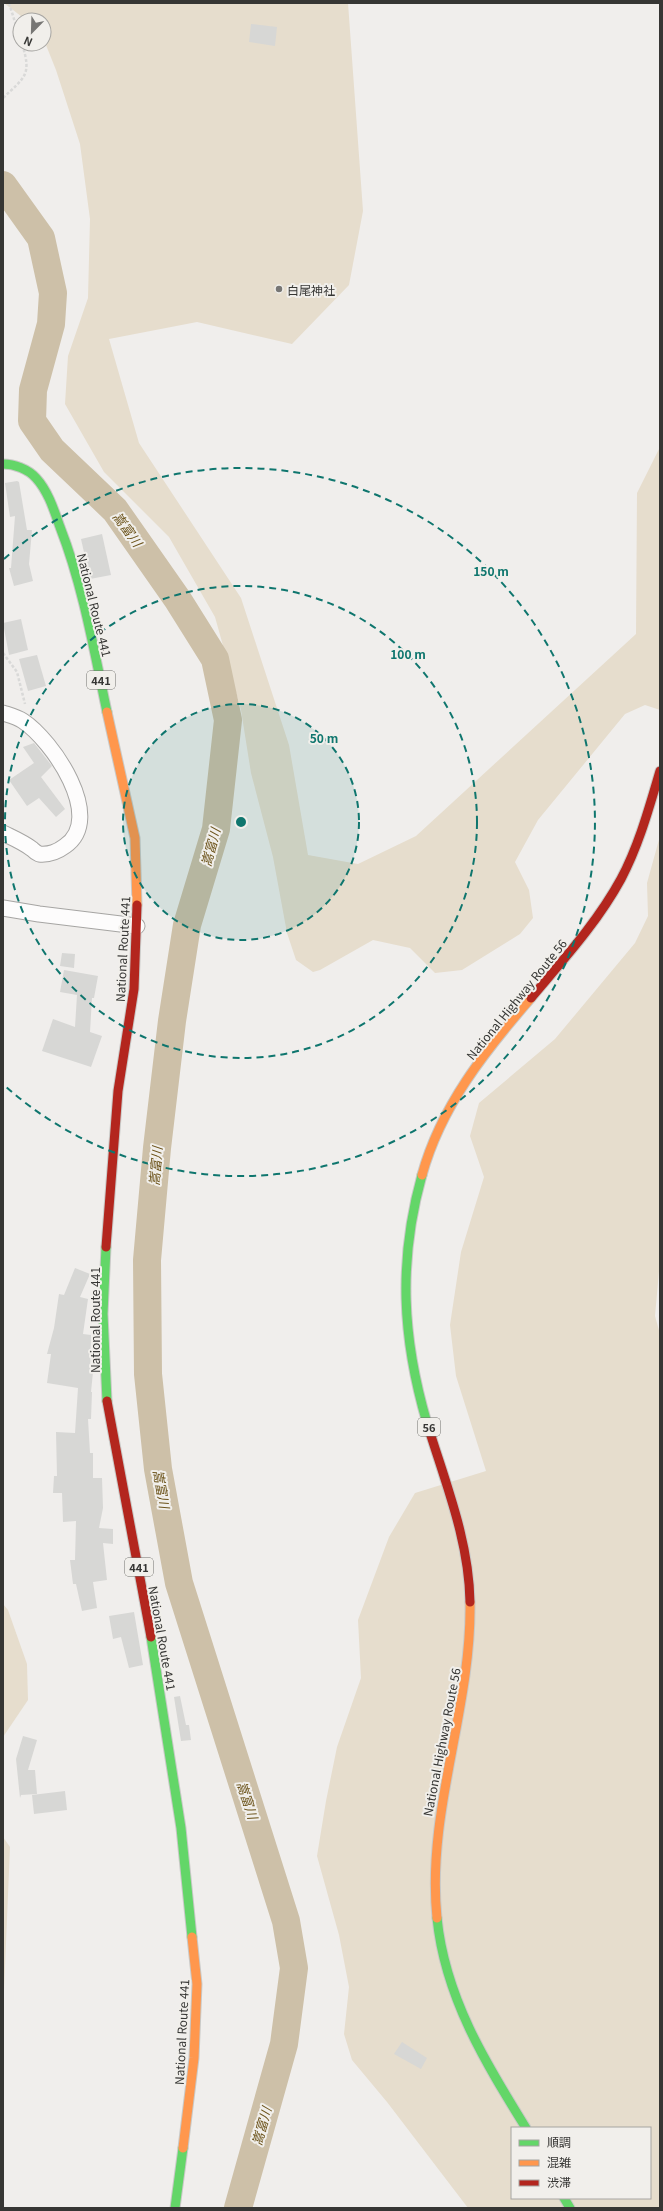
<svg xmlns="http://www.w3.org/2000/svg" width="663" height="2211" font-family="Georgia,'Noto Sans JP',serif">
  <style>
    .green { fill: #e6ddcd; fill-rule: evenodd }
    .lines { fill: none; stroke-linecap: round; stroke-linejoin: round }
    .river { stroke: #cdc0a8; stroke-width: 28 }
    .building { fill: #d7d7d5 }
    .street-casing { stroke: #a6a5a3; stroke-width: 17 }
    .fast-casing { stroke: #c9c9c7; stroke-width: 11 }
    .slow-casing { stroke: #c9c9c7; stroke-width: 11 }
    .jam-casing { stroke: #c9c9c7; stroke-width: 11 }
    .path { stroke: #d9d9d8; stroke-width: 2.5; stroke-dasharray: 3 2; stroke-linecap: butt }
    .street { stroke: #fdfcfc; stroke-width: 15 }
    .fast { stroke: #63d668; stroke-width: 9 }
    .slow { stroke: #ff974d; stroke-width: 9 }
    .jam { stroke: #b3261e; stroke-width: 9 }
    .ring { fill: none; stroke: #0f766e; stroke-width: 2; stroke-dasharray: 7 5 }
    .poi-dot { fill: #777674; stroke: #f1efeb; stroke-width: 1.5 }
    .labels { text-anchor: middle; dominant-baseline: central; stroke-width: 4; stroke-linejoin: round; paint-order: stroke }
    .shield { fill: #f1efeb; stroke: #6e6e6b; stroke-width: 1 }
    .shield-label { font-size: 11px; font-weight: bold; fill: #363634 }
    .poi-label { font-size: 12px; fill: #363634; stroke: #f1efeb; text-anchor: start }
    .street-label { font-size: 12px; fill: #363634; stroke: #f1efeb }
    .water-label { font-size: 13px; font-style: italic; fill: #6b5219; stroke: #f1efeb }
    .centre { fill: #0f766e; stroke: #f1efeb; stroke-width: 2 }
    .ring-label { font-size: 12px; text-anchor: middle; font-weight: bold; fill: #0f766e; stroke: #f1efeb; stroke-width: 4; stroke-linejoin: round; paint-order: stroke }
  </style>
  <rect width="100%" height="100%" fill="#f0eeec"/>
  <g class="green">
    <polygon points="4,3 348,3 363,211 349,285 292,344 197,322 109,339 139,443 241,598 289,745 308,855 358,864 416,836 636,634 637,493 660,447 660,710 645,705 625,714 538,820 515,862 529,890 533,918 520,934 462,970 435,973 410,948 373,940 320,970 313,972 296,960 287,933 273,857 251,773 241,710 215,617 169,537 104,472 65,404 68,356 88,298 90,219 80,144 56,70 44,40 44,20 26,20"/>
    <path d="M660,836v424l-5,56 5,18v874h-192l-81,-106 -35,-42 -8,-26 5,-47 -10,-52 -22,-79 9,-55 11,-54 24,-69 -3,-58 31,-83 26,-44 71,-22 -30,-95 -6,-51 11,-73 23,-75 -14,-41 9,-33 76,-64 80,-96 13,-27 -1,-33zM512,2128h138v70h-138z"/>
    <polygon points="3,1604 8,1610 27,1664 28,1700 3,1737"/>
    <polygon points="3,1837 10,1847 3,2015"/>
  </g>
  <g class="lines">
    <polyline class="river" points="3,185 41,238 53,293 51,324 33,390 32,421 52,450 115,510 178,600 215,659 228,720 216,829 187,925 172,1021 157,1148 147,1260 148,1374 158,1469 179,1583 286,1921 294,1968 284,2044 238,2208"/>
  </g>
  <g class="building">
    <polygon points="251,24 277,27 275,46 249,42"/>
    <polygon points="17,481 19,482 27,530 32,530 29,564 33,581 14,586 9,568 11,568 15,516 10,517 5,483"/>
    <polygon points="102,534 111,575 90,579 81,539"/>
    <polygon points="21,619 28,650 9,655 3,623"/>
    <polygon points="37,655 46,686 28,691 19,659"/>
    <polygon points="34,743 52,766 41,777 65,809 56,817 39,798 27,806 9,780 34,763 23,747"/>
    <polygon points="62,953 75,954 74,968 60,966"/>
    <polygon points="64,970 98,976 94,998 92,998 90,1032 102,1036 91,1067 42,1051 53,1019 75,1027 77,995 60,992"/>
    <polygon points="75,1268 90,1274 80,1297 88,1299 83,1334 91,1335 90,1372 93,1372 91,1392 92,1392 91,1419 88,1419 90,1453 93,1453 93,1478 102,1478 103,1508 99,1528 113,1529 113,1544 103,1543 107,1580 93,1582 97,1608 82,1611 76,1584 73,1584 70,1560 75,1560 76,1521 63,1522 62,1493 53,1493 54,1476 57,1476 56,1432 75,1433 78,1388 47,1383 51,1354 47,1354 54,1328 59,1294 64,1295"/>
    <polygon points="134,1612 143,1665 129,1668 121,1637 113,1639 109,1616"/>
    <polygon points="180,1696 186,1725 189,1725 191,1740 181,1741 174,1697"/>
    <polygon points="23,1736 37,1740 28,1770 35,1770 37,1794 21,1795 20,1798 16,1759"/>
    <polygon points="65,1791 67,1810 34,1814 32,1795"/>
    <polygon points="402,2042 427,2058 421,2069 394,2054"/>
  </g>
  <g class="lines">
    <defs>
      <g id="street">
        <path d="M3,713c6,2 14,4 20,8 29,19 83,97 42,125 -8,6 -15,9 -26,8 -2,-1 -5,-3 -7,-5 -9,-7 -19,-11 -29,-16"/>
        <polyline points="3,908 39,914 137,926"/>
      </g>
      <g id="fast">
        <path d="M3,464c11,0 25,5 33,14 12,13 18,32 24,49 23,59 34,123 47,185"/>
        <path d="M422,1175c-24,86 -20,163 5,248"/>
        <polyline points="106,1247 103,1314 107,1401"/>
        <polyline points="151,1637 181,1828 192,1937"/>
        <path d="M437,1918c8,79 48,144 89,210"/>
        <polyline points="564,2198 570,2208"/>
        <polyline points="175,2208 183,2148"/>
      </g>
      <g id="slow">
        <polyline points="107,712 135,838 137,905"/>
        <path d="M422,1175c19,-69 63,-124 109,-177"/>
        <path d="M437,1918c-11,-107 35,-209 33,-316"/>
        <polyline points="183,2148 194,2058 197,1984 192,1937"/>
      </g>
      <g id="jam">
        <path d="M531,998c32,-38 66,-75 90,-119 18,-34 28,-71 39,-108"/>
        <polyline points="106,1247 118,1091 134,989 137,905"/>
        <polyline points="107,1401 151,1637"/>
        <path d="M427,1423c18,59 42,117 43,179"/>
      </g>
    </defs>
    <use href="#street" class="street-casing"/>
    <use href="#fast" class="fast-casing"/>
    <use href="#slow" class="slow-casing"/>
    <use href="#jam" class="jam-casing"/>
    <g class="path">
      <polyline points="9,3 20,38"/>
      <path d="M3,98c22,-21 29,-23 19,-54"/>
      <polyline points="3,653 17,672 25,704"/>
    </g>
    <use href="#street" class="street"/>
    <use href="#fast" class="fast"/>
    <use href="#slow" class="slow"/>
    <use href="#jam" class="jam"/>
  </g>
  <circle cx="241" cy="822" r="118" fill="#0f766e" fill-opacity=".12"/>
  <g class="ring">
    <circle cx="241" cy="822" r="118"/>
    <circle cx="241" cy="822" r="236"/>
    <path d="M4 559A354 354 0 1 1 4 1085"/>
  </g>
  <circle class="poi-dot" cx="279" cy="289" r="4"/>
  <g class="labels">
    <g class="shield">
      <rect x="87" y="671" width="28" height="18" rx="3"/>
      <rect x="418" y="1418" width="22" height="18" rx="3"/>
      <rect x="125" y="1558" width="28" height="18" rx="3"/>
    </g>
    <g class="shield-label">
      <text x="101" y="680">441</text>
      <text x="429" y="1427">56</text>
      <text x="139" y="1567">441</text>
    </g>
    <g class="poi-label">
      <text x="287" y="289">白尾神社</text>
    </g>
    <g class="street-label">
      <text transform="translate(95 605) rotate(76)">National Route 441</text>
      <text transform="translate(122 949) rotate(-87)">National Route 441</text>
      <text transform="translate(516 999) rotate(-51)">National Highway Route 56</text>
      <text transform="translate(94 1320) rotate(-90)">National Route 441</text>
      <text transform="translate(163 1638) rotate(80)">National Route 441</text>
      <text transform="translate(441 1742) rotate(-79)">National Highway Route 56</text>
      <text transform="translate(181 2032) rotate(-87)">National Route 441</text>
    </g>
    <g class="water-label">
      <text transform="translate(128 529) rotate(54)">嵩富川</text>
      <text transform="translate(210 847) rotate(-75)">嵩富川</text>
      <text transform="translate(155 1166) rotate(-85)">嵩富川</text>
      <text transform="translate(162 1489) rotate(80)">嵩富川</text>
      <text transform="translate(248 1800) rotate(72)">嵩富川</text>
      <text transform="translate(261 2126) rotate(-74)">嵩富川</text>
    </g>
  </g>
  <circle cx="241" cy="822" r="6" class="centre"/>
  <g class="ring-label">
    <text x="491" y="576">150 m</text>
    <text x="408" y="659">100 m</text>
    <text x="324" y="743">50 m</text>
  </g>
  <rect width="663" height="2211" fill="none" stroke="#363634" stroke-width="8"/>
  <rect x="511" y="2127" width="140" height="72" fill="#f1efeb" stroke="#a6a5a2"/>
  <rect x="519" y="2140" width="20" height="6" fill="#63d668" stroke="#a6a5a2"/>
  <text x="547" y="2147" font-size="12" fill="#363634">順調</text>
  <rect x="519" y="2160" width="20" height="6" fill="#ff974d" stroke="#a6a5a2"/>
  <text x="547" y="2167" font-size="12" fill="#363634">混雑</text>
  <rect x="519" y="2180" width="20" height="6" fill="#b3261e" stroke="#a6a5a2"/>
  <text x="547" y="2187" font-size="12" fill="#363634">渋滞</text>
  <g transform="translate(32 32) rotate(203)"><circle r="19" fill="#f1efeb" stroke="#a6a5a2"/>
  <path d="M0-3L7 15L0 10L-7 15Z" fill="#777674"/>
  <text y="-6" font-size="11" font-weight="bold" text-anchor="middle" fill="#363634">N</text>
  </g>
</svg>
